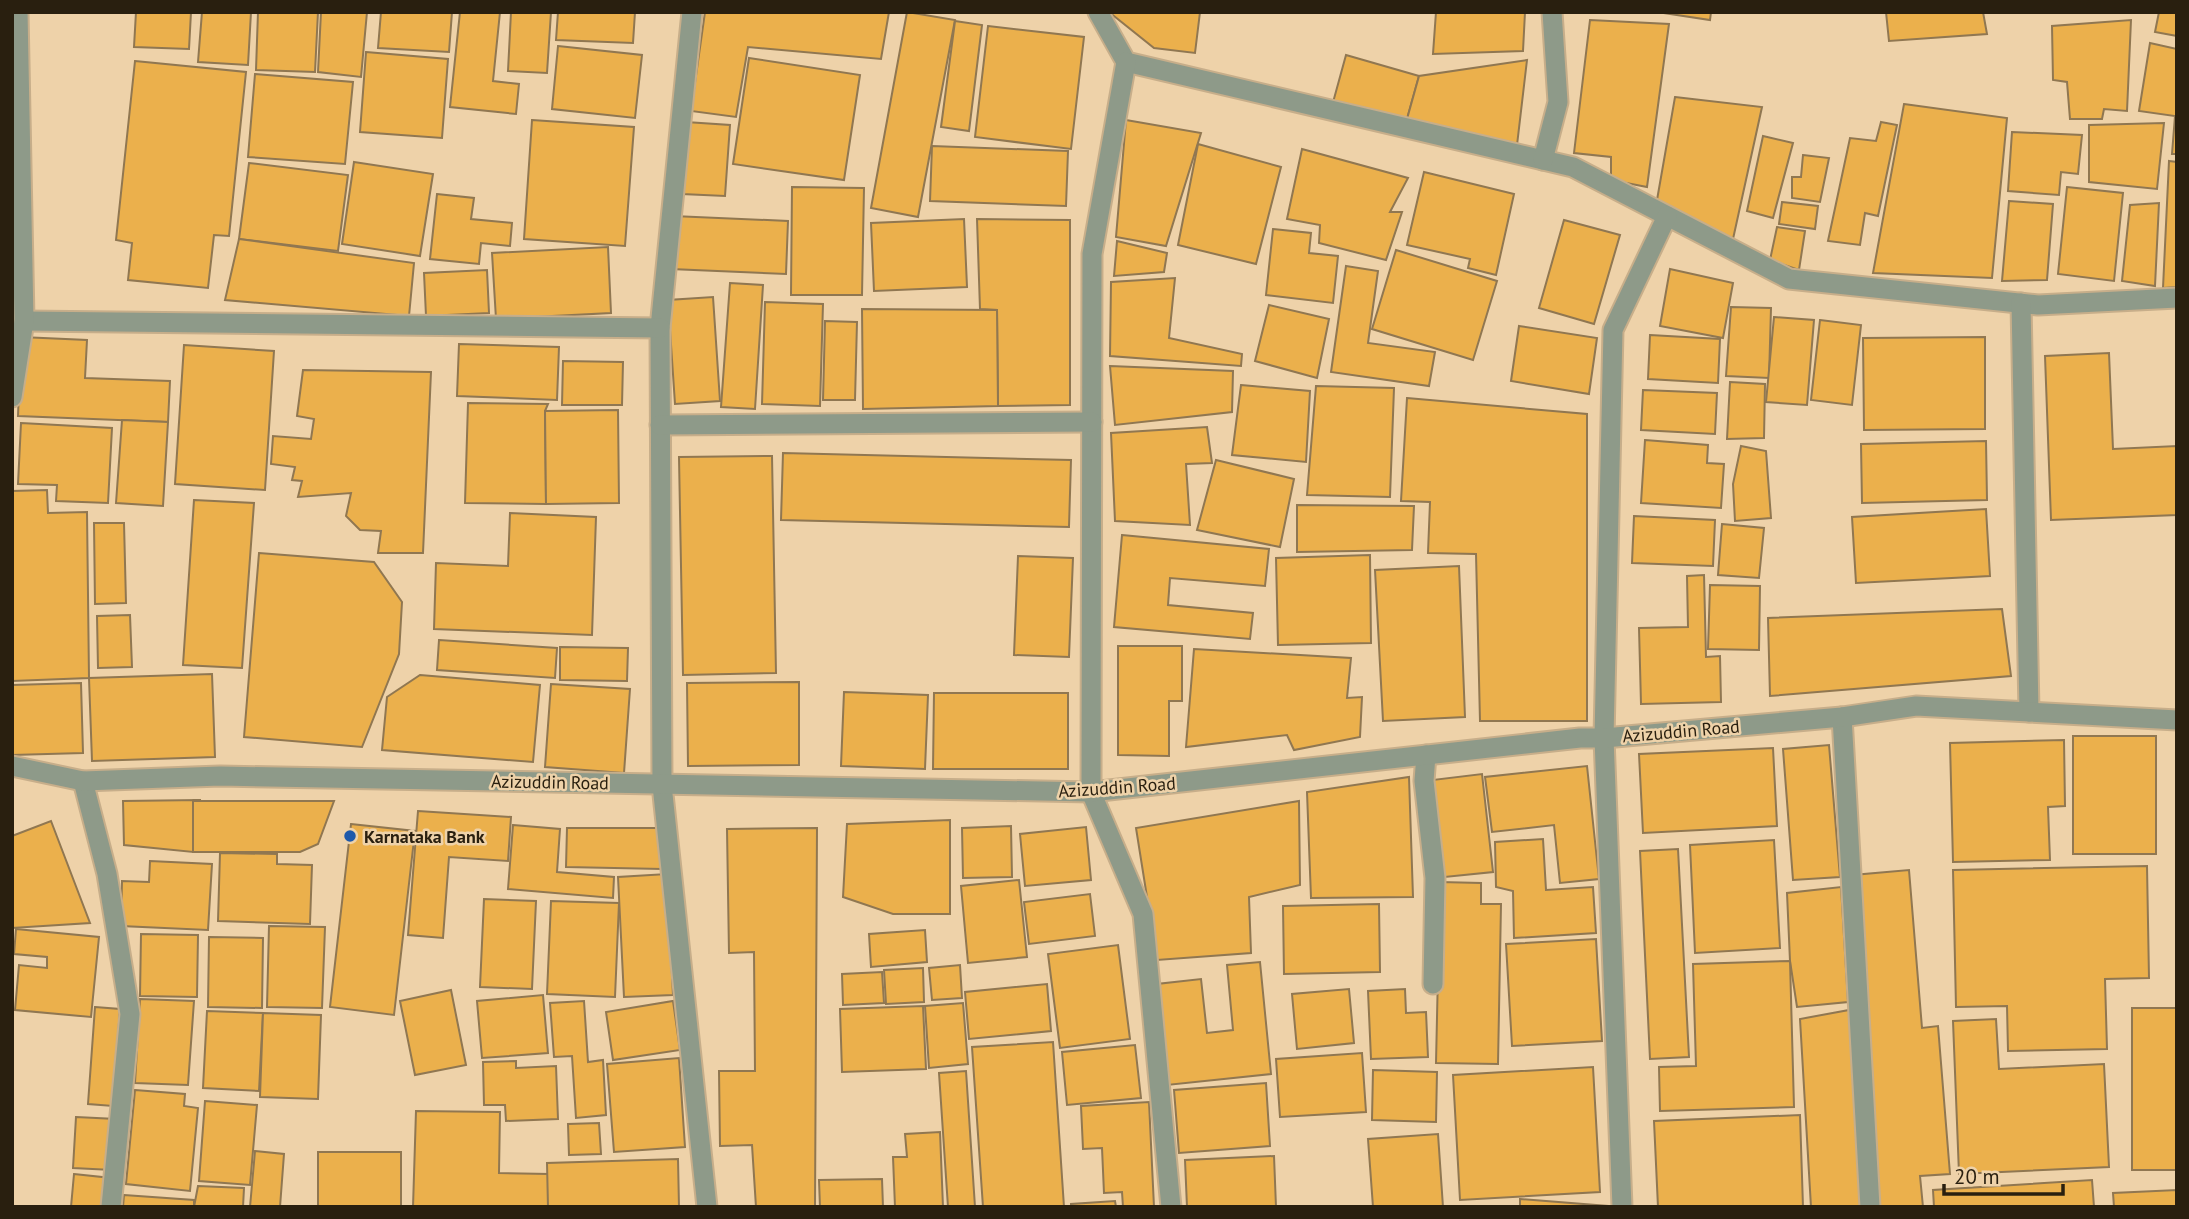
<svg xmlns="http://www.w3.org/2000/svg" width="2189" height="1219" font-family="'PT Sans',sans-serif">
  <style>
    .building { fill: #ebb04c; stroke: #907751; stroke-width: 2 }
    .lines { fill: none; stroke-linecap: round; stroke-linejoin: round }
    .service-casing { stroke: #c7ae8a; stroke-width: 23 }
    .minor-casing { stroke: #c7ae8a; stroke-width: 23 }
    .tertiary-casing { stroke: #c7ae8a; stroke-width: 23 }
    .service { stroke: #8e9a89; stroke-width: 19 }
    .minor { stroke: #8e9a89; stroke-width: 19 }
    .tertiary { stroke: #8e9a89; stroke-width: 19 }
    .poi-dot { fill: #1e59aa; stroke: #eed2a9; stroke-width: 2.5 }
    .labels { text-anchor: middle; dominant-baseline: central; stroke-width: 5; stroke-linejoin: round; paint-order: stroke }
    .street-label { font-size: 18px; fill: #291f0f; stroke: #eed2a9 }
    .poi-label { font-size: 18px; font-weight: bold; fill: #291f0f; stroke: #eed2a9; text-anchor: start }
  </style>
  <rect width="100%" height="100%" fill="#eed2a9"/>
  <g class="building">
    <polygon points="136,12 191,12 189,49 134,47"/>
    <polygon points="202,12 251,12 248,65 198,62"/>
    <polygon points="258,12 318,12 315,72 256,70"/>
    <polygon points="321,12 367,12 361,77 318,72"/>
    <polygon points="381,12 452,12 449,52 378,48"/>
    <polygon points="460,12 500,12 493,81 519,84 516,114 450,107"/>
    <polygon points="511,12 551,12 547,73 508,71"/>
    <polygon points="558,12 635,12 633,43 556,40"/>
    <polygon points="705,12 889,12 881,59 748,47 736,117 691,111"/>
    <polygon points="907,12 955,20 918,217 871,208"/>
    <polygon points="1109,12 1200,12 1195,53 1154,48"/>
    <polygon points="1436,12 1525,12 1523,51 1433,54"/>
    <polygon points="1657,12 1711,12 1710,20"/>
    <polygon points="1886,12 1983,12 1987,34 1889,41"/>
    <polygon points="2159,12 2177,12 2177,36 2155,32"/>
    <polygon points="1590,20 1669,24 1647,187 1611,180 1611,157 1574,153"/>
    <polygon points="2131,20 2127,111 2104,109 2102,119 2070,119 2067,82 2053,80 2052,26"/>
    <polygon points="955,21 982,25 969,131 941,127"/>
    <polygon points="988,26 1084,37 1071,149 975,137"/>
    <polygon points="2150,43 2177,49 2177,154 2172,154 2175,116 2139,111"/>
    <polygon points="558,46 642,55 635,118 552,109"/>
    <polygon points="366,52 448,59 442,138 360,132"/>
    <polygon points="1346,55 1419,76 1405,126 1332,106"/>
    <polygon points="749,58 860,75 844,180 733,164"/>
    <polygon points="1527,60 1517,145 1407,119 1419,76"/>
    <polygon points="135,61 246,72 229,236 214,235 208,288 128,280 132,243 116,240"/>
    <polygon points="255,74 353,82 345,164 248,157"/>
    <polygon points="1675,97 1762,107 1733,239 1657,200"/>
    <polygon points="1904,104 2007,118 1992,278 1873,273"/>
    <polygon points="532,120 634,127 625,246 524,239"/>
    <polygon points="1126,120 1201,133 1166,246 1116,237"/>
    <polygon points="686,122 730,125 725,196 682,194"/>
    <polygon points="1881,122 1897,125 1878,216 1865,213 1860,245 1828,241 1850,138 1876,141"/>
    <polygon points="2164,123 2157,189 2089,182 2089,125"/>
    <polygon points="2012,132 2082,135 2078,174 2061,172 2059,195 2008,191"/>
    <polygon points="1763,136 1793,143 1773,218 1747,211"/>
    <polygon points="1198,144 1281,167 1256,264 1178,245"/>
    <polygon points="932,146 1068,151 1066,206 930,201"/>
    <polygon points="1302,149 1408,178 1390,212 1402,212 1386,260 1319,243 1320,225 1287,219"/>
    <polygon points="1803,155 1829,158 1820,202 1792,198 1792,177 1801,177"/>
    <polygon points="2169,161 2177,162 2177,287 2163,288"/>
    <polygon points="354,162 433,174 420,256 342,244"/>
    <polygon points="249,163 348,175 338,251 239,239"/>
    <polygon points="1424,172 1514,194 1496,275 1468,268 1470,259 1407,245"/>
    <polygon points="792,187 864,188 862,295 791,295"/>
    <polygon points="2067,187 2123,193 2114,281 2058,274"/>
    <polygon points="437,194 474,198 471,219 512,223 510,246 481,243 479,264 430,259"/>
    <polygon points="2009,201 2053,204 2047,280 2002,281"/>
    <polygon points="1782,202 1818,206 1815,229 1779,224"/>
    <polygon points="2159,203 2155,286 2122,281 2130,205"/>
    <polygon points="673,216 788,221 786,274 671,269"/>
    <polygon points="964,219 967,287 874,291 871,223"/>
    <polygon points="977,219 1070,220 1070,405 998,406 997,310 980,309"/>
    <polygon points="1564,220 1620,235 1594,324 1539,308"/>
    <polygon points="1777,227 1805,231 1799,270 1770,260"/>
    <polygon points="1273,229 1311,233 1309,253 1338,256 1333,303 1266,295"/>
    <polygon points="239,239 414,263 409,316 225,300"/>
    <polygon points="1117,241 1167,253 1164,272 1114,276"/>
    <polygon points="608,247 611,313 496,319 492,253"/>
    <polygon points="1396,250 1497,281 1473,360 1372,329"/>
    <polygon points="1346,266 1378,271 1368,343 1435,352 1429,386 1331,372"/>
    <polygon points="1670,269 1733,283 1723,338 1660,326"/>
    <polygon points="487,270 489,313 426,316 424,273"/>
    <polygon points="1175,278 1169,338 1242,354 1241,366 1110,356 1111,282"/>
    <polygon points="730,283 763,285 755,409 721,407"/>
    <polygon points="713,297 720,401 675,404 668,300"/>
    <polygon points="765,302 823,304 820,406 762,404"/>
    <polygon points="1269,305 1329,319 1317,378 1255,361"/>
    <polygon points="1731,307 1771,308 1769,378 1726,376"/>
    <polygon points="862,309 997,310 998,406 863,409"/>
    <polygon points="1774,317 1814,320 1807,405 1766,402"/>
    <polygon points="1820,320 1861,325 1852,405 1811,400"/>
    <polygon points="825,321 857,322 855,400 823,400"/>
    <polygon points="1519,326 1597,338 1589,394 1511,381"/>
    <polygon points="1650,335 1720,339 1718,383 1648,379"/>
    <polygon points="21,337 87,340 85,378 170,381 168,422 18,416"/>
    <polygon points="1985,337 1985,429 1864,430 1863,338"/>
    <polygon points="459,344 559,347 557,400 457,396"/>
    <polygon points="184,345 274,351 265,490 175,484"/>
    <polygon points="2109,353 2113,449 2177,446 2177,515 2051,520 2045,356"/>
    <polygon points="563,361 623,362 622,405 562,405"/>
    <polygon points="1110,366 1233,371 1232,412 1115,425"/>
    <polygon points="303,370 431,372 423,553 378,553 381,531 360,530 346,516 351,493 298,497 302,481 292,480 295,467 271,464 273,436 311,439 314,419 297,416"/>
    <polygon points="1730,382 1765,384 1764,438 1727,439"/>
    <polygon points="1241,385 1310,391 1306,462 1232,455"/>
    <polygon points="1316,386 1394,388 1390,497 1307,495"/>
    <polygon points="1643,390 1717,393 1715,434 1641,430"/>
    <polygon points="1407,398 1587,414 1587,721 1480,721 1476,554 1428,553 1430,502 1401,501"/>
    <polygon points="468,403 548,404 545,411 546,504 465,503"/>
    <polygon points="618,410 619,503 546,504 545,411"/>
    <polygon points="122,420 168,422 163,506 116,503"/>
    <polygon points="21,423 112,428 108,503 56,501 57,485 18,484"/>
    <polygon points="1207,427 1212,463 1186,464 1190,525 1115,521 1111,433"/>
    <polygon points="1645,440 1708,445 1707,463 1724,464 1721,508 1641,503"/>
    <polygon points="1986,441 1987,500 1862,503 1861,444"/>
    <polygon points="1741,446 1766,451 1771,518 1735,521 1733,484"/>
    <polygon points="783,453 1071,460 1069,527 781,520"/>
    <polygon points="772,456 776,673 683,675 679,457"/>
    <polygon points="1216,460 1294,479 1280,547 1197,530"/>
    <polygon points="47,490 48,513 87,512 89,678 12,681 12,491"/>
    <polygon points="194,500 254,503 242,668 183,665"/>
    <polygon points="1297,505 1414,506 1412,550 1297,552"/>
    <polygon points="1986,509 1990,576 1856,583 1852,517"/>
    <polygon points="510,513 596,517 592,635 434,629 436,563 508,566"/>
    <polygon points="1634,516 1715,520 1713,566 1632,563"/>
    <polygon points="94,523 124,523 126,603 95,604"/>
    <polygon points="1722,524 1764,528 1759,578 1718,575"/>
    <polygon points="1122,535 1269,549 1265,586 1170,578 1168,605 1253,613 1250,639 1114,627"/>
    <polygon points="259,553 374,562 402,602 399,654 362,747 244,737"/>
    <polygon points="1370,555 1371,643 1278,645 1276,558"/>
    <polygon points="1018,556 1073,558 1069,657 1014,655"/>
    <polygon points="1459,566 1465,717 1383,721 1375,570"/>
    <polygon points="1704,575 1706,657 1720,656 1721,702 1641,704 1639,628 1688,627 1687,576"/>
    <polygon points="1710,585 1760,586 1759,650 1708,649"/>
    <polygon points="2002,609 2011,676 1770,696 1768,618"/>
    <polygon points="130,615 132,667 98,668 97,616"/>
    <polygon points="439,640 557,648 555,678 437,670"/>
    <polygon points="1118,646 1182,646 1182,701 1169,701 1169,756 1118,755"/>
    <polygon points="560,647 628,648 627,681 560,680"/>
    <polygon points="1194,649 1351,658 1347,698 1362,697 1360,737 1294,750 1287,735 1186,747"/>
    <polygon points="212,674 215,757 92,761 89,678"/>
    <polygon points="420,675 540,685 533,762 382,750 387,697"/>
    <polygon points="799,682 799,765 688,766 687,683"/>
    <polygon points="81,683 83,753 12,755 12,685"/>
    <polygon points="551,684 630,689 624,773 545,767"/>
    <polygon points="844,692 928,695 925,769 841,766"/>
    <polygon points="934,693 1068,693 1068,769 933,769"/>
    <rect x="2073" y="736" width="83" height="118"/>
    <polygon points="2064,740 2065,806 2048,807 2050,860 1953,862 1950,743"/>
    <polygon points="1829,745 1840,877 1793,880 1783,749"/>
    <polygon points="1773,748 1777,826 1643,833 1639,754"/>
    <polygon points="1587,766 1599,879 1560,883 1554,825 1492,832 1485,777"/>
    <polygon points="1482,774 1493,872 1435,878 1424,781"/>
    <polygon points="1409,777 1413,897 1311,898 1307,792"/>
    <polygon points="201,800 193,801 193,852 124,845 123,801"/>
    <polygon points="193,801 334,801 318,844 300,852 193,852"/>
    <polygon points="1299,801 1300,885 1249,897 1251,953 1157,960 1136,828"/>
    <polygon points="418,811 511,817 508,861 449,857 443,938 408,935"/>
    <polygon points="950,820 950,914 893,914 843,897 847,824"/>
    <polygon points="51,821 90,923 12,928 12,836"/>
    <polygon points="351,824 415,831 394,1015 330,1007"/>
    <polygon points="513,825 560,829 557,872 614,877 613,898 508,889"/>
    <polygon points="1011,826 1012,877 963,878 962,828"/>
    <polygon points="1086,827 1091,880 1025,886 1020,834"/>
    <polygon points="567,828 660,828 662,869 566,867"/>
    <polygon points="817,828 815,1207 756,1207 752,1145 720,1146 719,1071 755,1071 754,952 729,953 727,829"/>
    <polygon points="1543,839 1546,890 1593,887 1596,933 1514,938 1513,891 1496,887 1495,842"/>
    <polygon points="1774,840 1780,948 1695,953 1690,845"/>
    <polygon points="1678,849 1689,1057 1650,1059 1640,851"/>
    <polygon points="220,853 277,854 277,864 312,865 310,924 218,921"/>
    <polygon points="150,861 212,864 208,930 121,926 122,881 149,882"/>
    <polygon points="2147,866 2149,978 2105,979 2107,1049 2008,1051 2007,1006 1956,1007 1953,870"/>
    <polygon points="1909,870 1922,1028 1938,1026 1950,1174 1920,1176 1923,1207 1879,1207 1853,875"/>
    <polygon points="667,874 673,995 624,997 618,877"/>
    <polygon points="1019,880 1027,957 968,963 961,886"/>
    <polygon points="1440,882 1481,883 1481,904 1501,904 1498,1064 1436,1063"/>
    <polygon points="1841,887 1848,1002 1797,1007 1790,961 1787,893"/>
    <polygon points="1090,894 1095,936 1029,944 1024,902"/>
    <polygon points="484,899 536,901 532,989 480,987"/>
    <polygon points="551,901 619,903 615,997 547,994"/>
    <polygon points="1379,904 1380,972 1284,974 1283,906"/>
    <polygon points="269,926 325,927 322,1008 267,1007"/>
    <polygon points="16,929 99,937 91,1017 15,1010 19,965 47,968 47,957 14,954"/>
    <polygon points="925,930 927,962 871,967 869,934"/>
    <polygon points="141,934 198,935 197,997 140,996"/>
    <polygon points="209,937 263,938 262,1008 208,1007"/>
    <polygon points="1596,939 1602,1041 1512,1046 1506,944"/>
    <polygon points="1118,945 1130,1039 1060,1048 1048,954"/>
    <polygon points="1790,961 1794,1107 1660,1111 1659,1067 1696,1066 1693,964"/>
    <polygon points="1260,962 1271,1074 1167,1085 1157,984 1201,979 1207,1033 1233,1030 1227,965"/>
    <polygon points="960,965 962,998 932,1000 929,968"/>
    <polygon points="923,968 924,1002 886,1004 884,970"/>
    <polygon points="882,972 884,1003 843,1005 842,974"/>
    <polygon points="1047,984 1051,1031 969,1039 965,992"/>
    <polygon points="1349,989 1354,1043 1297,1049 1292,994"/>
    <polygon points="1405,989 1406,1013 1426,1012 1428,1057 1371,1059 1368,991"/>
    <polygon points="451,990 466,1065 415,1075 400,1001"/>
    <polygon points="543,995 548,1053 482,1058 477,1001"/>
    <polygon points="140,999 194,1001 188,1085 135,1083"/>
    <polygon points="584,1001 588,1062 603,1060 606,1115 576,1118 572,1056 554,1057 550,1003"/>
    <polygon points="673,1001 680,1050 613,1060 606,1012"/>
    <polygon points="963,1003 968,1064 929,1068 925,1006"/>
    <polygon points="923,1006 926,1069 842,1072 840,1009"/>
    <polygon points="95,1007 120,1009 113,1106 88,1104"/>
    <rect x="2132" y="1008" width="45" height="162"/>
    <polygon points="1849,1010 1862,1207 1811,1207 1800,1019"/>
    <polygon points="207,1011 263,1013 259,1091 203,1088"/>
    <polygon points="263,1013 321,1015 318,1099 260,1097"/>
    <polygon points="1996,1019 1999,1069 2104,1064 2109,1167 1959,1174 1953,1021"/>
    <polygon points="1053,1042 1064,1207 983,1207 972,1047"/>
    <polygon points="1135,1045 1141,1098 1067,1105 1062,1052"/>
    <polygon points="1362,1053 1366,1112 1280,1117 1276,1059"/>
    <polygon points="679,1058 685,1147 614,1152 607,1064"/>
    <polygon points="516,1061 516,1068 556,1066 558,1119 506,1121 505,1105 484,1105 483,1062"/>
    <polygon points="1593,1067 1600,1192 1460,1200 1453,1075"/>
    <polygon points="1373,1070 1437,1072 1436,1122 1372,1120"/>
    <polygon points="966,1071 975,1207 948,1207 939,1073"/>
    <polygon points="1266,1083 1270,1146 1179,1153 1174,1090"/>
    <polygon points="135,1090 185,1094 184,1106 198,1108 190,1191 126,1184"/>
    <polygon points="205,1101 257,1105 250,1185 199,1181"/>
    <polygon points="1149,1102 1154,1207 1123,1207 1122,1192 1104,1193 1102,1148 1083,1149 1081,1106"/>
    <polygon points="416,1111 500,1112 499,1173 549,1174 548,1207 413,1207"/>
    <polygon points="1800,1115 1803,1207 1658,1207 1654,1121"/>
    <polygon points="76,1117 116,1119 112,1170 73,1168"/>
    <polygon points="599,1123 601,1154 569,1155 568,1124"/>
    <polygon points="940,1132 943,1207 895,1207 893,1157 907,1157 905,1134"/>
    <polygon points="1438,1134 1443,1207 1373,1207 1368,1139"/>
    <polygon points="255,1151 284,1154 280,1207 250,1207"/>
    <rect x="318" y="1152" width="83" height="55"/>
    <polygon points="1274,1156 1276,1207 1187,1207 1185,1160"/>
    <polygon points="678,1159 679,1207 548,1207 547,1163"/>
    <polygon points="74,1174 111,1178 108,1207 71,1207"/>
    <polygon points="882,1179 883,1207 820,1207 819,1180"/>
    <polygon points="2092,1180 2094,1207 1934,1207 1933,1190"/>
    <polygon points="198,1186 244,1188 243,1207 194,1207"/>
    <polygon points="2177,1190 2177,1207 2114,1207 2113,1193"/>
    <polygon points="124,1195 194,1200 194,1207 123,1207"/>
    <polygon points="1520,1199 1608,1206 1608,1207 1520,1207"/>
    <polygon points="1115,1201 1116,1207 1071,1207 1071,1204"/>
  </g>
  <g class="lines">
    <defs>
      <polyline id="service" points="1426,755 1424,781 1435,878 1433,984"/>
      <g id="minor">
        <polyline points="692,12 660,328 662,785 707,1207"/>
        <polyline points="1098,12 1126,62 1573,167 1789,279 2038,305 2177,298"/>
        <polyline points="1126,62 1092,254 1091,792 1143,914 1171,1207"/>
        <polyline points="1543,160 1558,102 1552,12"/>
        <polyline points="2021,303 2029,712"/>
        <polyline points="24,321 660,328"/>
        <polyline points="12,397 24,321 18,12"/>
        <polyline points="660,425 1092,422"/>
        <polyline points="1842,717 1870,1207"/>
        <polyline points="83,781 107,874 130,1014 111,1207"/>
        <polyline points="1622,1207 1604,738 1613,330 1667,216"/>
      </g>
      <polyline id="tertiary" points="12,766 83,781 220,776 1091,792 1580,738 1604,738 1842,717 1916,706 2177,720"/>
    </defs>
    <use href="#service" class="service-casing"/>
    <use href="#minor" class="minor-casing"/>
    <use href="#tertiary" class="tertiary-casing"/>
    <use href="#service" class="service"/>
    <use href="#minor" class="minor"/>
    <use href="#tertiary" class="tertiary"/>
  </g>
  <circle class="poi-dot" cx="350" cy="836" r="7"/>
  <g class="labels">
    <g class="street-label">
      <text transform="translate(1681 731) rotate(-5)">Azizuddin Road</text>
      <text transform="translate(550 782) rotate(1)">Azizuddin Road</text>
      <text transform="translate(1117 787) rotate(-4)">Azizuddin Road</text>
    </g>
    <g class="poi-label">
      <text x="364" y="836">Karnataka Bank</text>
    </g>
  </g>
  <rect width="2189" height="1219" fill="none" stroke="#291f0f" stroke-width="28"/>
  <path d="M1944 1184v10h119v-10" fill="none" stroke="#291f0f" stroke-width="3.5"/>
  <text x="1954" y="1184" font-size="21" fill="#291f0f" stroke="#eed2a9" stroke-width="5" paint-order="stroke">20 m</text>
</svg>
